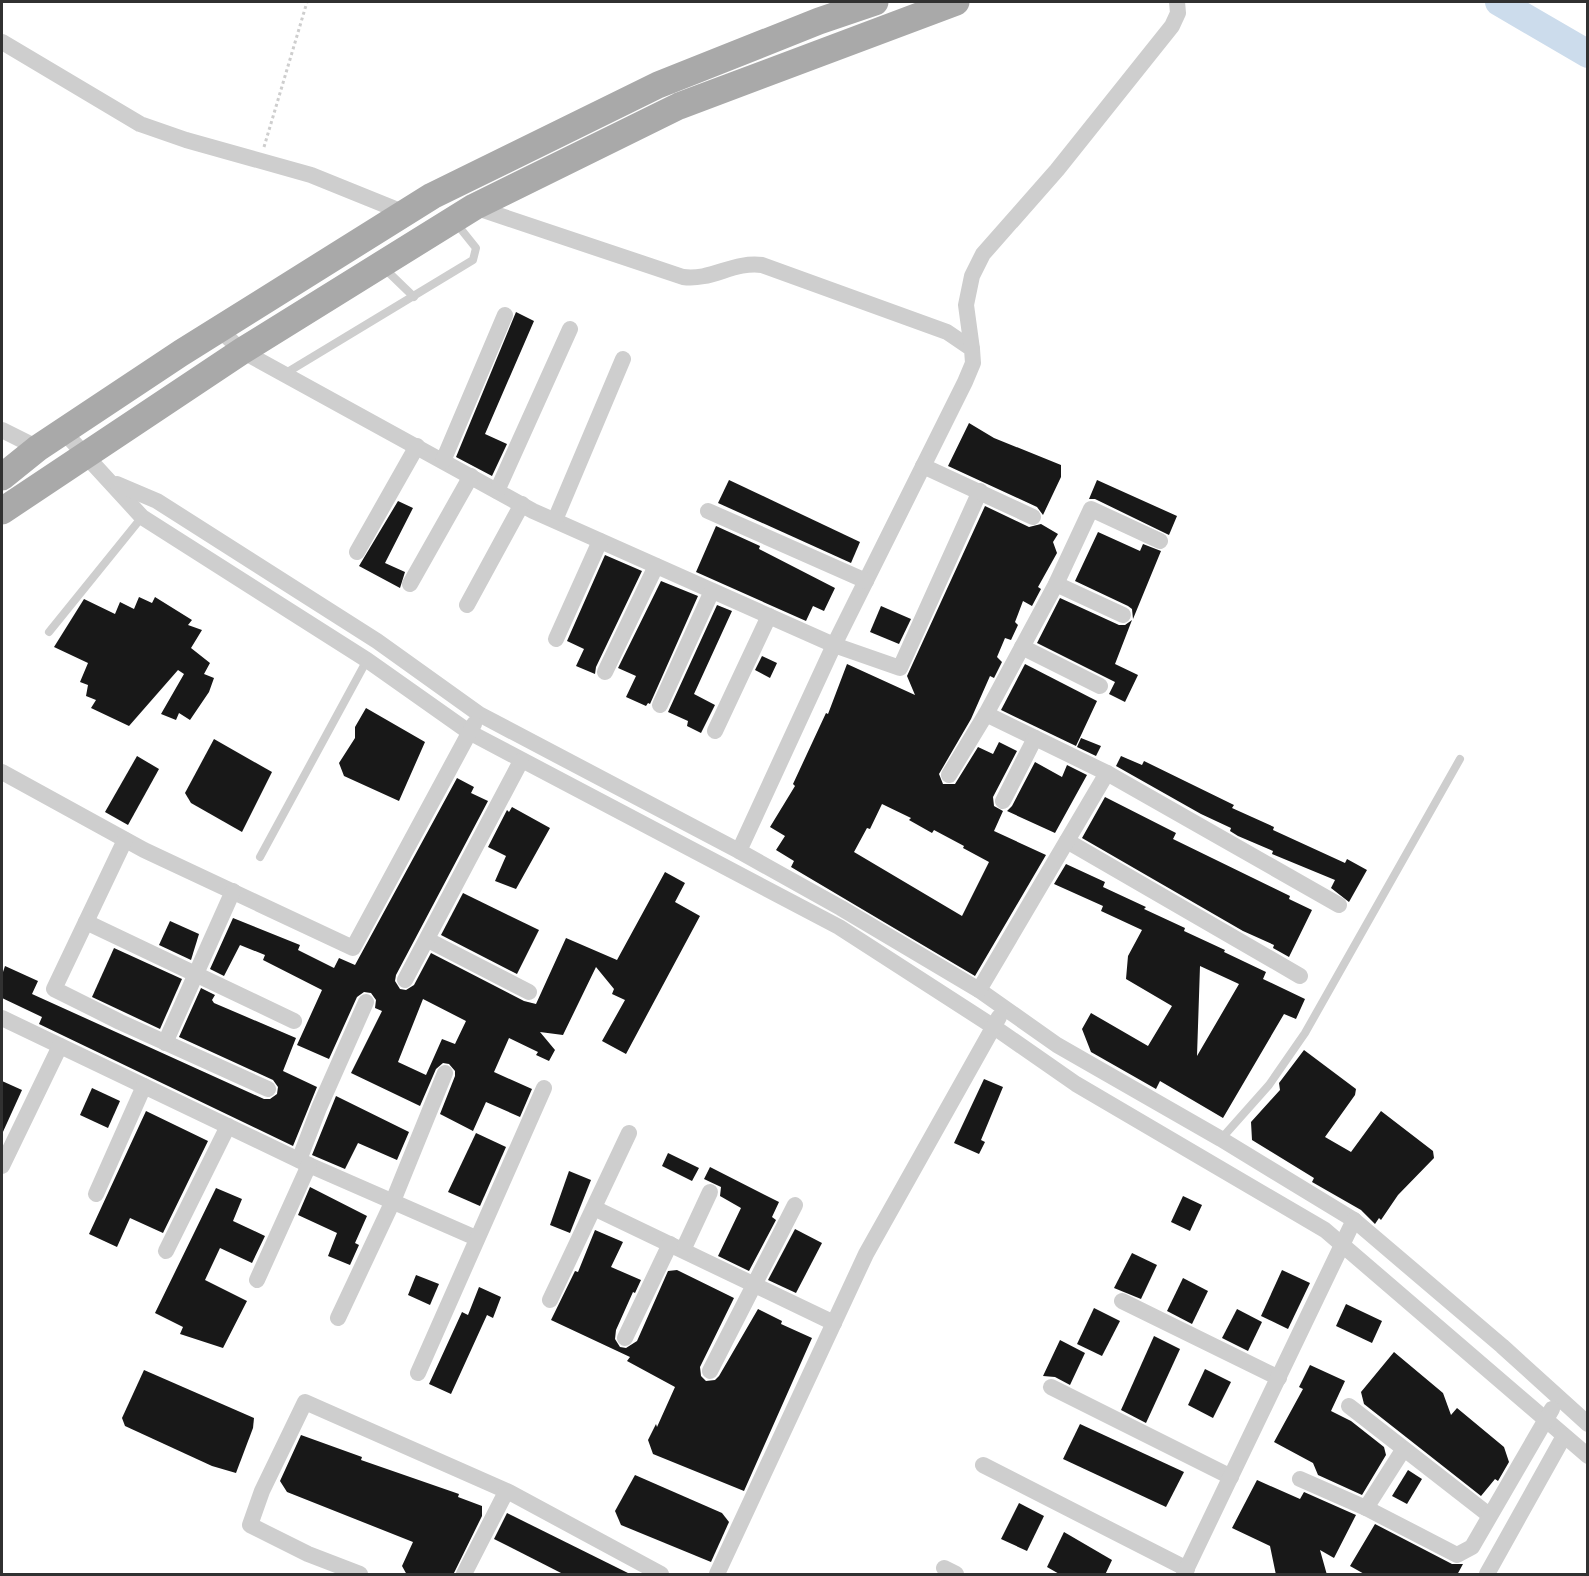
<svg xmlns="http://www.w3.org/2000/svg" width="1589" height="1576" font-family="'Noto Sans',sans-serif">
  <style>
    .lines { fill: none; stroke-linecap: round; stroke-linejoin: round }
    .river { stroke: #ccdcec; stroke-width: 28 }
    .building { fill: #181818; fill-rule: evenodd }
    .path { stroke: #cecece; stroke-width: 3; stroke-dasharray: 3 3; stroke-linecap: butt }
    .lane { stroke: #cecece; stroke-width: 8 }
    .street { stroke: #cecece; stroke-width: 16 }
    .primary { stroke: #a9a9a9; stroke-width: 27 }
  </style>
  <rect width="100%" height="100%" fill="#fff"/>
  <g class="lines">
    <polyline class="river" points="1499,2 1588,54"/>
  </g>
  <g class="building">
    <polygon points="516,312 534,321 485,434 507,444 492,476 456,457"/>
    <polygon points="969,423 994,438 1061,465 1061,477 1043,515 1037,507 948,466"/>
    <polygon points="729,480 860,542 851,563 718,503"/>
    <polygon points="1097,480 1177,516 1169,535 1095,499 1089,499"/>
    <polygon points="398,501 413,508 385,563 405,572 400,588 359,566"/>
    <path d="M985,506l44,21 12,-3 17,10 -5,8 4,11 -19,34 3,2 -9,17 -9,-5 -8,21 3,3 -7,15 -6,-2 -8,19 5,5 -8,16 -4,-2 -19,43 -32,55 4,10h12l23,-37 15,7 6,-12 18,9 -24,46 1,9 9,5 -9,20 52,24 -71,121 -184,-109 3,-6 -18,-11 9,-14 -15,-9 25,-41 -2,-2 33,-71 2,1 19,-50 68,31 -8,-19zM882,804l29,14 -2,2 23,13 2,-3 30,16 -1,2 26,14 -27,54 -108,-64 13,-24 3,1z"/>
    <polygon points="716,526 760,546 759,549 835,588 824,611 813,606 806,621 696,572"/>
    <polygon points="1098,532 1140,551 1143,544 1161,551 1133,619 1132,609 1128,606 1075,581"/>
    <polygon points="605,555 642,571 596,667 595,674 576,666 584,649 567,641"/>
    <polygon points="661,581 698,596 650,704 648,703 646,706 626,697 636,676 618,668"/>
    <polygon points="139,597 152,603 155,597 192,620 188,625 202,630 191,648 210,663 204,674 214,678 209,692 190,720 179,713 176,720 161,714 184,674 178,670 129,726 91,708 96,700 86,696 88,685 80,682 88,663 54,647 84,599 115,614 120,602 134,609"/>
    <polygon points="1060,598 1119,625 1125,625 1132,620 1115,664 1138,675 1125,702 1109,694 1115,682 1037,643"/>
    <polygon points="717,605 732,611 694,694 715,705 701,733 687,726 688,721 668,712"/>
    <polygon points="881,606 911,619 899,644 870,632"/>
    <polygon points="762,656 777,663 770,678 755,670"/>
    <polygon points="1025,664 1097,701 1076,746 1001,710"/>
    <polygon points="366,708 425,742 399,801 344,776 339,763 355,738 355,727"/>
    <polygon points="1081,738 1101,746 1096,756 1077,747"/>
    <polygon points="214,739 272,772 242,832 191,803 185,793"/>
    <polygon points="137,756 159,769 128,825 105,812"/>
    <polygon points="1121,756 1142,765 1144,761 1234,805 1232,808 1274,827 1273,830 1345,863 1347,859 1367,870 1349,902 1331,888 1335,880 1272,854 1273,851 1238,836 1230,831 1231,828 1201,814 1116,766"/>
    <polygon points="1035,762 1062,777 1067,765 1087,775 1055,833 1007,811 1012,806"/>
    <path d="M457,778l17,9 -3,6 17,8 -92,174 -1,6 5,8 6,1 8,-5 17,-32 93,48 12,3 30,-66 51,22 48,-88 20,11 -10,19 25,14 -74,138 -24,-13 23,-41 -13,-6 2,-5 -18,-22 -33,68 -23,-3 15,18 -6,11 -13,-6 2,-3 -29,-14 -15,34 38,17 -12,28 -34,-15 -13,29 -33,-17 15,-38v-5l-6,-7 -6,-1 -7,6 -16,37 -69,-33 31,-62 -7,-3 1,-8 -5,-7 -7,-1 -7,5 -28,62 -32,-14 25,-55 -59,-30 2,-5 -25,-10 -16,31 -14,-7 23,-51 67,27 -2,5 36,18 5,-10 16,7zM423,999l43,22 -11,23 -13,-5 -16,36 -28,-13z"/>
    <polygon points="1105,797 1176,833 1173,839 1290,896 1289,899 1312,910 1289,957 1273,948 1274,945 1243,931 1082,838"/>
    <polygon points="512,807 550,828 516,889 495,881 506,856 488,847 507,810 509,812"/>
    <path d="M1066,864l39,18 -2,5 43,20 -2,2 41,19 -1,3 41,19 -1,2 42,20 -3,7 42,20 -9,20 -12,-5 -61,104 -63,-37 -4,8 -65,-37 -9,-23 9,-16 57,33 24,-40 -46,-27 2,-23 14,-26 -41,-19 2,-5 -49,-22zM1200,966l39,18 -42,72z"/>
    <polygon points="463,893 539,930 517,974 441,935"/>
    <polygon points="170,921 199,934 191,960 159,945"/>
    <polygon points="114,948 182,979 160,1029 92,997"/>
    <polygon points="5,966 38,981 32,994 264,1099 270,1099 277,1094 278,1087 273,1080 179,1037 201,988 215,995 212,1000 214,1003 296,1038 283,1071 317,1087 293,1146 39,1024 42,1017 2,998 2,975"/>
    <polygon points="1304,1050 1356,1089 1355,1095 1325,1137 1351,1152 1381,1111 1433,1151 1434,1158 1398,1195 1381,1220 1379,1218 1375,1224 1361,1210 1312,1182 1314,1178 1252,1140 1251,1122 1280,1090 1279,1083"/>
    <polygon points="984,1079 1003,1087 981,1140 985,1142 979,1154 954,1143"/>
    <polygon points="2,1081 22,1090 2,1134"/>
    <polygon points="92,1088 120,1101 108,1128 80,1115"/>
    <polygon points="336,1096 409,1132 397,1160 358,1143 345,1169 312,1155"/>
    <polygon points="146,1111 208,1141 163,1233 130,1218 117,1247 89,1234"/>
    <polygon points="476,1133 506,1147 480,1206 448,1192"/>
    <polygon points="668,1153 699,1168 692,1181 662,1166"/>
    <polygon points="710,1167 779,1202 772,1217 776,1220 749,1271 718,1256 741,1208 720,1196 721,1187 704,1179"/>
    <polygon points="569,1171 591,1180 570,1233 550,1225"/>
    <polygon points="310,1187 367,1216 355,1243 359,1245 350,1265 328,1256 337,1233 298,1215"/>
    <polygon points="216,1188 242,1199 233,1221 265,1236 252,1263 220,1248 205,1280 247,1301 223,1348 180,1334 183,1327 155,1313"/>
    <polygon points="1183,1196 1202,1205 1190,1231 1171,1222"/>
    <polygon points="795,1229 822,1243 796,1293 768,1280"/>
    <polygon points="595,1230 623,1242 611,1267 641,1280 635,1293 633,1292 616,1330 615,1339 620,1347 626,1348 637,1341 668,1271 677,1270 734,1298 700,1367 701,1376 706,1381 715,1380 719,1376 758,1309 782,1321 781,1324 812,1338 744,1491 653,1454 648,1440 656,1424 657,1427 675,1387 627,1361 630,1357 551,1320 575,1271 578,1272"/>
    <polygon points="1132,1253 1157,1265 1141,1299 1114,1288"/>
    <polygon points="1282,1270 1310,1283 1288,1329 1261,1316"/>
    <polygon points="416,1275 439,1284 430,1305 408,1295"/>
    <polygon points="1183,1278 1208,1291 1192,1324 1167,1311"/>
    <polygon points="479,1287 501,1297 493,1318 487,1315 451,1394 429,1384 462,1312 468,1315"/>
    <polygon points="1346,1304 1382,1321 1372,1343 1336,1326"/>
    <polygon points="1094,1308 1120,1321 1102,1356 1077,1344"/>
    <polygon points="1237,1309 1262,1322 1248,1351 1222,1338"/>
    <polygon points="1154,1336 1180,1349 1146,1423 1121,1410"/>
    <polygon points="1060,1340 1085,1353 1070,1385 1055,1377 1043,1376"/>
    <polygon points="1394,1352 1443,1393 1451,1415 1457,1408 1504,1447 1509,1462 1498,1481 1495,1479 1481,1496 1364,1404 1361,1392"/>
    <polygon points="1310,1365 1345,1381 1331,1411 1351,1421 1384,1447 1386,1455 1362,1495 1318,1475 1313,1463 1274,1442 1303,1389 1299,1387"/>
    <polygon points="1205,1369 1231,1382 1213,1418 1188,1405"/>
    <polygon points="144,1370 254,1418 253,1428 236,1473 212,1466 125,1426 122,1418"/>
    <polygon points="1080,1424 1184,1472 1166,1507 1063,1459"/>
    <polygon points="301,1435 362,1457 361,1460 459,1494 458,1497 482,1506 482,1516 453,1575 407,1575 402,1566 413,1542 287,1492 280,1481"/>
    <polygon points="1408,1470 1422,1479 1407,1504 1392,1496"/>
    <polygon points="635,1475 722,1513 729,1522 711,1562 621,1525 615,1511"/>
    <polygon points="1257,1480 1300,1499 1304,1492 1356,1515 1334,1558 1320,1550 1327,1575 1276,1575 1270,1546 1232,1528"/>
    <polygon points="1019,1503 1044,1516 1027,1551 1001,1539"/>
    <polygon points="507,1513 632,1575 565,1575 494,1539"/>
    <polygon points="1375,1524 1452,1564 1463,1564 1457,1575 1366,1575 1350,1566"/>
    <polygon points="1064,1532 1112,1560 1105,1575 1061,1575 1047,1567"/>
  </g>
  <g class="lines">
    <polyline class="path" points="264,147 307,2"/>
    <g class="lane">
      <polyline points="384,268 414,297"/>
      <polyline points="286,373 473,260 476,248 456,223"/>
      <polyline points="49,632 142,517"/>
      <polyline points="260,857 367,660"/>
      <polyline points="1221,1139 1269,1085 1305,1033 1460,759"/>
    </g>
    <g class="street">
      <polyline points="2,42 140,124 186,140 311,175 405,213"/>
      <path d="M474,207l209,70c28,4 51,-16 79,-12l185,67 25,17 1,14 -8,19 -131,263 66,23 80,-177"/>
      <polyline points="219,329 242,351 533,511 834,645 739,851"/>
      <polyline points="972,349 966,305 972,276 983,254 1057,170 1172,26 1178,13 1177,2"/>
      <polyline points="2,430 38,448"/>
      <polyline points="64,432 142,517 367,660 469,732 839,927 994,1027 1076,1084 1325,1230 1588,1456"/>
      <polyline points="443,461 505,315"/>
      <polyline points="923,466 1033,517"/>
      <polyline points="117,484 157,501 377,641 479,714 739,851 841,908 979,990 1057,1045 1221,1139 1354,1220 1502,1346 1588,1424"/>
      <polyline points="497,491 570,329"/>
      <polyline points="708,511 866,581"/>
      <polyline points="555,520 623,359"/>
      <polyline points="357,552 417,446"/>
      <polyline points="410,584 471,476"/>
      <polyline points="1056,584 1123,615"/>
      <polyline points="467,605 522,504"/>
      <polyline points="556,639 600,541"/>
      <polyline points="1022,647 1100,686"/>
      <polyline points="605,672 656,566"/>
      <polyline points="660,705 712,591"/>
      <polyline points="715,731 769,616"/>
      <polyline points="2,772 144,850 353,948 474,724"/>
      <polyline points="1107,773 986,714 1056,584 1091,509 1160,541"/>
      <polyline points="949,775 986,714"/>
      <polyline points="1003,801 1035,738"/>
      <polyline points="125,840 54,989 120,1022 268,1089"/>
      <polyline points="1067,841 1300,976"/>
      <polyline points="86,922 294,1021"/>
      <polyline points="428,940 529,992"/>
      <polyline points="405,980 521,761"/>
      <polyline points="979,990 1107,773 1339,905"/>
      <polyline points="2,1018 309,1165 476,1238"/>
      <polyline points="165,1043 233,891"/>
      <polyline points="299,1160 319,1108 366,1002"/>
      <polyline points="2,1166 60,1046"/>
      <polyline points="96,1194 144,1086"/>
      <polyline points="594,1208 834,1323"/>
      <polyline points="683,1250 710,1192"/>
      <polyline points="166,1251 228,1126"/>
      <polyline points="257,1280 309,1165"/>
      <polyline points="550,1300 629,1133"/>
      <polyline points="1122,1301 1279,1378"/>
      <polyline points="338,1318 393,1201 445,1073"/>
      <polyline points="625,1338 670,1244"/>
      <polyline points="710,1371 795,1205"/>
      <polyline points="418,1373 544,1088"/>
      <polyline points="1051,1387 1231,1477"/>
      <polyline points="1349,1406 1489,1515"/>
      <polyline points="983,1465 1187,1569"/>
      <polyline points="1300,1479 1366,1508 1457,1555 1472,1547 1552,1409"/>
      <polyline points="1366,1508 1403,1450"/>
      <polyline points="944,1568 956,1574"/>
      <polyline points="360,1574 308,1554 250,1525 262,1491 305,1402 509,1492 661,1574"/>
      <polyline points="464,1574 506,1492"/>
      <polyline points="717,1574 866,1254 999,1017"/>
      <polyline points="1184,1574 1354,1220"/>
      <polyline points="1487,1574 1564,1436"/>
    </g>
    <g class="primary">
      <polyline points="2,477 38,448 181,353 432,196 658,85 819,21 875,2"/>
      <polyline points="2,511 242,351 474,207 679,106 956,2"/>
    </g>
  </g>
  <rect width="1589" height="1576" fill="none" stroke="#313131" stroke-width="6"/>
</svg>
